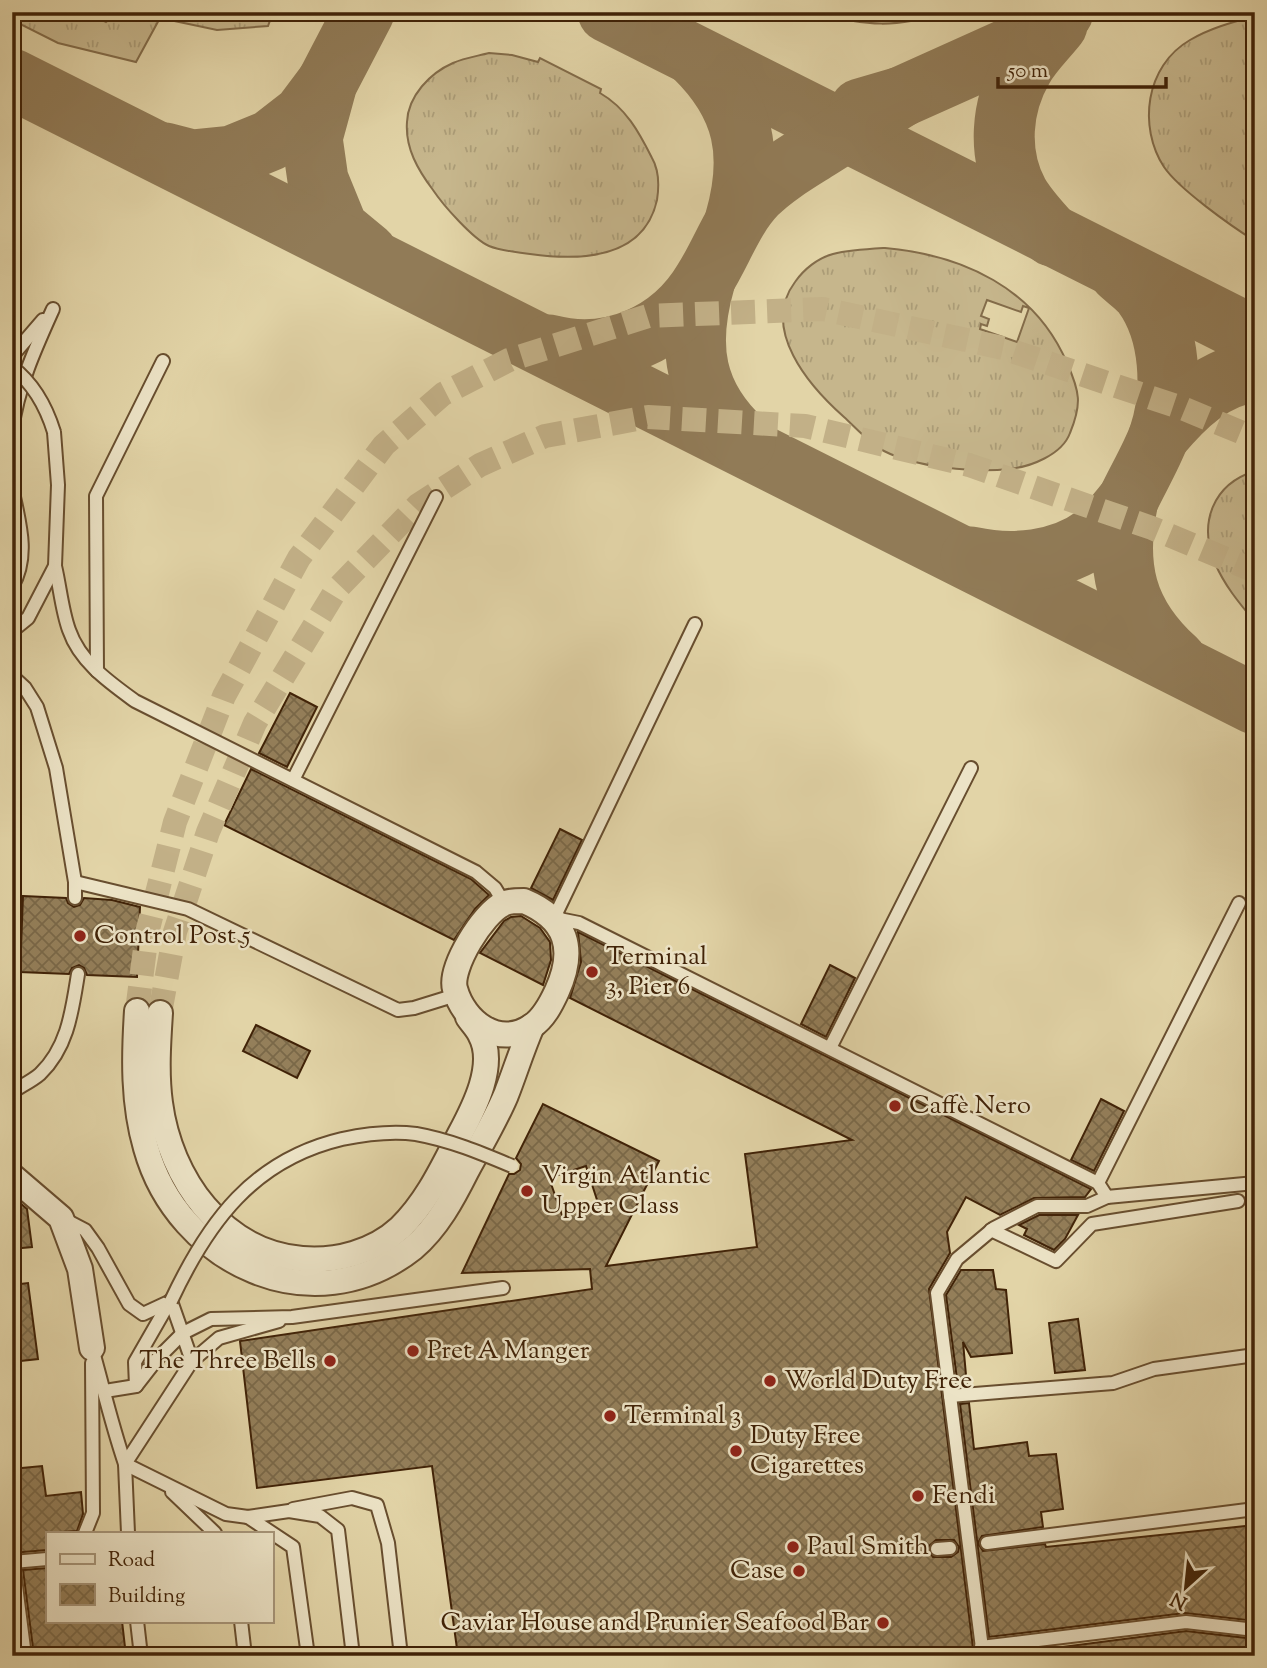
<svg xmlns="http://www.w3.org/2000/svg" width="1267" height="1668" font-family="'Sorts Mill Goudy',serif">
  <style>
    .grass { fill: url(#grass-tufts); stroke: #836c4a; stroke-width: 2; fill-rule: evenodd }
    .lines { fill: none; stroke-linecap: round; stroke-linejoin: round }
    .taxiway { stroke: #917b57; stroke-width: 61 }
    .building { fill: url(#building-cross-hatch); stroke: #402207; stroke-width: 2; fill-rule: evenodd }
    .minor-tunnel { stroke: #c2b087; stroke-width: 24; stroke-dasharray: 24 12; stroke-linecap: butt }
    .service-casing { stroke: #684e2f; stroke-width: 16 }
    .minor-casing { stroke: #684e2f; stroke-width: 28 }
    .service { stroke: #ece3c6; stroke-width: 12 }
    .minor { stroke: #ece3c6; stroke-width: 24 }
    .service-bridge-casing { stroke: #684e2f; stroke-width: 16; stroke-linecap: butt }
    .service-bridge { stroke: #ece3c6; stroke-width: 12 }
    .poi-dot { fill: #8f2418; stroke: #ece3c6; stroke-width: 2.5 }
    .labels { text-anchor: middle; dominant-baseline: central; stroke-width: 5; stroke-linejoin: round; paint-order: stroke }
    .poi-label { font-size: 26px; fill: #402207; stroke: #ece3c6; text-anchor: start }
  </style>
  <defs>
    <pattern id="grass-tufts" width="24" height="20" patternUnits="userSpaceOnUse" patternTransform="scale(1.75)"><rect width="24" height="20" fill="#c6b68c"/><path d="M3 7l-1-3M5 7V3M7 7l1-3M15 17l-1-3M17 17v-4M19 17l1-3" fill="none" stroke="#ab9c77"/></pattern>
    <pattern id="building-cross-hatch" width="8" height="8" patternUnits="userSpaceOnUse" patternTransform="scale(1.75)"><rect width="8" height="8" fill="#947f5a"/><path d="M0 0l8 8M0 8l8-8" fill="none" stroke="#7a6848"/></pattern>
  </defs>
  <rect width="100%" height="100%" fill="#e2d4a7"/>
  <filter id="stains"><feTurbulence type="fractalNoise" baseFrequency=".00286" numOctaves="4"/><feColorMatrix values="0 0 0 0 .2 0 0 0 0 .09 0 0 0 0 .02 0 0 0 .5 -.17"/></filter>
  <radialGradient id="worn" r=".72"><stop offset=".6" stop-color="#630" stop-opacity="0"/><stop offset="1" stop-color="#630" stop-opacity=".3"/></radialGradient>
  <g class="grass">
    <polygon points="12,12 86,12 106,22 118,12 273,12 268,26 217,30 160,18 136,62 58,43 12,20"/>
    <path d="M816,12h131c-51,16 -80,15 -131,0z"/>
    <path d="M1255,16v225c-24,-15 -76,-52 -91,-74 -26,-40 -19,-101 26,-127 20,-12 43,-18 65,-24z"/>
    <path d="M489,53l23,2 26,7 2,-4 61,31 -1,4c26,15 39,39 52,65 7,12 7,29 5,42 -13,59 -77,61 -127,54 -13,-2 -29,-3 -41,-8 -16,-7 -46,-41 -56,-56 -15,-20 -28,-42 -26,-68 1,-26 23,-49 46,-59 11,-5 25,-7 36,-10z"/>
    <path d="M885,248c78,7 150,40 182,115 13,29 15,41 3,70 -8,22 -40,34 -61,36 -34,4 -94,-2 -125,-18 -14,-7 -28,-23 -40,-34 -35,-31 -84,-88 -49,-135 9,-13 23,-24 38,-28 16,-4 35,-5 52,-6zM987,300l34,12 2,-6 6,2 -12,34 -37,-13 1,-5 6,2 2,-7 -8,-3z"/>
    <path d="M1255,471v151c-15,-18 -31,-37 -40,-59 -17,-40 -2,-79 40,-92z"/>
  </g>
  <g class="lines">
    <g class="taxiway">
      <polyline points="364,12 327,83 312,138 318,180 338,229 367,253"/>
      <polyline points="608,12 1255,337"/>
      <path d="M695,57c50,49 59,98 40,164"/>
      <polyline points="12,79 1255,704"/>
      <polyline points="860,109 901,97 1037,36 1063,12"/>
      <polyline points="165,153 192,160 232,156 271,140 303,115 327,83"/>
      <path d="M1052,236c-12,-14 -25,-27 -34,-43 -21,-40 -17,-87 5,-125 9,-16 23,-29 34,-43"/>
      <path d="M1119,272c7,7 18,14 24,22 28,38 31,98 16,142 -8,21 -21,43 -31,64"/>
      <path d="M705,280c-19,66 -12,116 40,163"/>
      <path d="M549,345c61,16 123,-11 155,-65 18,-28 28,-61 52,-86 19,-19 42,-32 64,-46 27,-17 54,-34 81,-51"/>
      <path d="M1159,436c25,-30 55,-60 96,-64"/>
      <path d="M971,557c41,9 89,5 124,-21 13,-10 23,-24 33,-36 -14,66 -3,114 48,160"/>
    </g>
  </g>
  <g class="building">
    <polygon points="290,693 317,707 287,767 259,753"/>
    <polygon points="251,769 471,879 489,895 475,909 454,940 224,825"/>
    <polygon points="560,829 582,840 553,900 531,888"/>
    <polygon points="23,896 66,898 68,903 74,907 80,905 84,898 112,900 140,907 137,977 87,975 84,968 79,965 72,968 69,974 20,972"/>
    <polygon points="521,916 540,928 550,942 551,960 543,985 480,953 504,921 511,917"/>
    <path d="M578,932l513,257 -6,8 -51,1 -34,17 -34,-18 -19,35 3,21 -21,36 45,367h-516l-26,-190 -175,22 -17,-147 352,-52 -2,-20 -128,4 47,-99h5l6,-4 1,-6 -5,-6 27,-54 116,57 -53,105 151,-19 -12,-93 107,-14 -282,-142 11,-36zM586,1166l12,37 -36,12 -13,-37zM936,1540h18l5,7 -1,5 -7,5h-18l-5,-7 1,-4z"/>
    <polygon points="830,965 855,978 826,1037 801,1024"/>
    <polygon points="256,1025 310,1051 297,1078 243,1051"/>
    <polygon points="1101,1099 1124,1111 1094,1171 1071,1160"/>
    <polygon points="12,1196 27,1209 32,1247 12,1249"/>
    <polygon points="1039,1215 1078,1215 1065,1239 1054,1250 1024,1235 1027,1229 1019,1225"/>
    <polygon points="961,1270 993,1270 996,1289 1006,1290 1012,1353 971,1357 963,1342 967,1386 958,1387 946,1295"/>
    <polygon points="28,1283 38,1359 12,1362 12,1285"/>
    <polygon points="1078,1319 1085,1370 1055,1373 1049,1323"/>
    <polygon points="969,1403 974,1449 1027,1442 1029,1456 1056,1454 1063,1509 1041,1512 1043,1527 982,1536 978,1543 983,1551 1045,1544 1046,1547 1255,1525 1255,1621 1185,1613 989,1637 960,1404"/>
    <polygon points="42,1466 46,1496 81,1492 83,1514 77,1531 47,1533 47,1550 12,1553 12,1469"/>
    <polygon points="47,1568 47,1621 122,1621 126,1656 34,1656 23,1570"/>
    <polygon points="1186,1631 1255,1639 1255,1656 992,1656"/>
  </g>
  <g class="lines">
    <g class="minor-tunnel">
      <polyline points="137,1011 147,933 175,822 224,696 299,558 384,445 443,394 509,360 648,316 823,309 1003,348 1182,408 1255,438"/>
      <polyline points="160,1013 175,932 208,832 255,723 336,590 418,505 480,465 545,436 648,417 805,426 969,465 1152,528 1255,571"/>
    </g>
    <defs>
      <g id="service">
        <polyline points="12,356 43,320"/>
        <path d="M12,430c6,-44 23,-81 41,-121"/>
        <path d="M12,488c7,33 18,68 0,99"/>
        <path d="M55,566c5,21 7,45 14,64 11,32 40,52 66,71l341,171 19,16 9,15"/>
        <polyline points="695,624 554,918 579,923 1098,1183 1107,1197 1087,1206 1037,1206 994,1228 957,1259 937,1293 983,1656"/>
        <polyline points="12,631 28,618 55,566 58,485 54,432"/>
        <polyline points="97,671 96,496 163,361"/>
        <polyline points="12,676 25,688 37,707 56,768 75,882 75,898"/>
        <polyline points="293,780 436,497"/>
        <polyline points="75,882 188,909 398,1010 414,1008 456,995"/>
        <polyline points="830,1048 971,768"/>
        <path d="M12,1092c9,-6 20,-11 28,-18 28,-27 32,-63 38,-100"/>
        <polyline points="1098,1183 1239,903"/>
        <polyline points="1107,1197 1255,1183"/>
        <polyline points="62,1218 85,1230 98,1248 129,1304 143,1314 171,1301"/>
        <polyline points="991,1230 1056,1261 1092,1224 1238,1201"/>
        <polyline points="171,1301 192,1361"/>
        <path d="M92,1348c11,39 20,78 33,116l101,50 22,3 41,-6 31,5 18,14 15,126"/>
        <polyline points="136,1386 135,1362 170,1301"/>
        <polyline points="105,1391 136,1386 157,1359 183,1333 211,1319 292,1317 503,1288"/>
        <polyline points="950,1396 1113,1383 1154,1369 1255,1355"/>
        <polyline points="172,1492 215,1533"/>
        <polyline points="293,1509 352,1498 377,1505 388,1543 401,1656"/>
        <polyline points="248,1517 293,1547 308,1656"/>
        <polyline points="85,1533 93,1513 92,1363"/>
        <polyline points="128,1533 125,1464 192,1361 219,1338 279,1321"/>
        <polyline points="987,1543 1255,1509"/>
        <polyline points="937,1549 950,1548"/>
        <polyline points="137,1621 141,1656"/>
        <polyline points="241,1621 245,1656"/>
        <polyline points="981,1647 1186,1622 1255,1630"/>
        <polyline points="25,1656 13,1562 47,1559"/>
      </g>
      <g id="minor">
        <path d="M524,901c43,18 52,48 33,90 -6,13 -13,27 -25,35 -33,23 -68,-4 -77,-37 -6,-21 28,-76 48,-85 5,-3 14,-3 21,-3z"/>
        <path d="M137,1011c-3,46 -4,92 9,137 32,115 167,179 267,100 24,-20 40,-50 54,-78 13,-24 28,-49 39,-75 9,-23 16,-46 26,-69"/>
        <path d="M160,1013c-2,30 -4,61 0,90 10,76 62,149 142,156 34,3 72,-7 98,-31 27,-26 43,-61 60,-94 14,-26 37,-70 20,-100 -3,-6 -8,-11 -12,-17"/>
        <polyline points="12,1176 61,1218 80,1269 92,1348"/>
      </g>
    </defs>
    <use href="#service" class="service-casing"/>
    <use href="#minor" class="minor-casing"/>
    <use href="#service" class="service"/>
    <use href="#minor" class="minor"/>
    <defs>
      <g id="service-bridge">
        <path d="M12,367c22,17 34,39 42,65"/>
        <path d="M171,1301c37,-79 82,-141 171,-162 24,-5 50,-8 74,-5 34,6 65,19 96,32"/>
      </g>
    </defs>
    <use href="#service-bridge" class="service-bridge-casing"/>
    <use href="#service-bridge" class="service-bridge"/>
  </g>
  <g class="poi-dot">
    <circle cx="80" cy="936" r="7"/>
    <circle cx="592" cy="972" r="7"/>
    <circle cx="895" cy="1106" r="7"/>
    <circle cx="527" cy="1191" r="7"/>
    <circle cx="413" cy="1351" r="7"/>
    <circle cx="330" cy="1361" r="7"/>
    <circle cx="770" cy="1381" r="7"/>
    <circle cx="610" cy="1416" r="7"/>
    <circle cx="736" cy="1451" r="7"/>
    <circle cx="918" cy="1496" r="7"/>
    <circle cx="793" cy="1547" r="7"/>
    <circle cx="799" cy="1571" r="7"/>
    <circle cx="883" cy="1623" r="7"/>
  </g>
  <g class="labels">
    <g class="poi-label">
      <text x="94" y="936">Control Post 5</text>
      <text x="606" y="957">Terminal<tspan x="606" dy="30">3, Pier 6</tspan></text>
      <text x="909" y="1106">Caffè Nero</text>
      <text x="541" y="1176">Virgin Atlantic<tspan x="541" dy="30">Upper Class</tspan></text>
      <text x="427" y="1351">Pret A Manger</text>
      <text x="316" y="1361" text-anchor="end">The Three Bells</text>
      <text x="784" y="1381">World Duty Free</text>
      <text x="624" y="1416">Terminal 3</text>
      <text x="750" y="1436">Duty Free<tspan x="750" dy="30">Cigarettes</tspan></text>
      <text x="932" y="1496">Fendi</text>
      <text x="807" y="1547">Paul Smith</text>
      <text x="785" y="1571" text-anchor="end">Case</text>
      <text x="869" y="1623" text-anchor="end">Caviar House and Prunier Seafood Bar</text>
    </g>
  </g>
  <rect width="1267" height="1668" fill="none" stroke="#e2d4a7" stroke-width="42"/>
  <rect x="14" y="14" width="1239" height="1640" fill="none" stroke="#402207" stroke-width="3.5"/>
  <rect x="21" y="21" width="1225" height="1626" fill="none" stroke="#402207" stroke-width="2"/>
  <rect x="46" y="1532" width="228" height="91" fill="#ece3c6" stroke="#a7967a" stroke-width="2"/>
  <rect x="60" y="1554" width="35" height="10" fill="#ece3c6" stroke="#a7967a" stroke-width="2"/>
  <text x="108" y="1566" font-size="21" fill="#402207">Road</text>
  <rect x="60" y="1584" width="35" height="21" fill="url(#building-cross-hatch)" stroke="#a7967a" stroke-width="2"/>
  <text x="108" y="1602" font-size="21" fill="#402207">Building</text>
  <g transform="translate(1186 1587) rotate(207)" stroke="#ece3c6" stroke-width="5" paint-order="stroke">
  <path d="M0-5L12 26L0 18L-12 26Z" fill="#402207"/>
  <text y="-10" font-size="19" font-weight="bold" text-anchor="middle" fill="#402207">N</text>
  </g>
  <path d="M998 77v10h168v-10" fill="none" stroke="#402207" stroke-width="3.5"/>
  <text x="1008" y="77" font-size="21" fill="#402207" stroke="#ece3c6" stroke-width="5" paint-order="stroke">50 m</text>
  <rect width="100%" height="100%" filter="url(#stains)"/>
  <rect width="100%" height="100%" fill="url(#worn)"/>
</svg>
